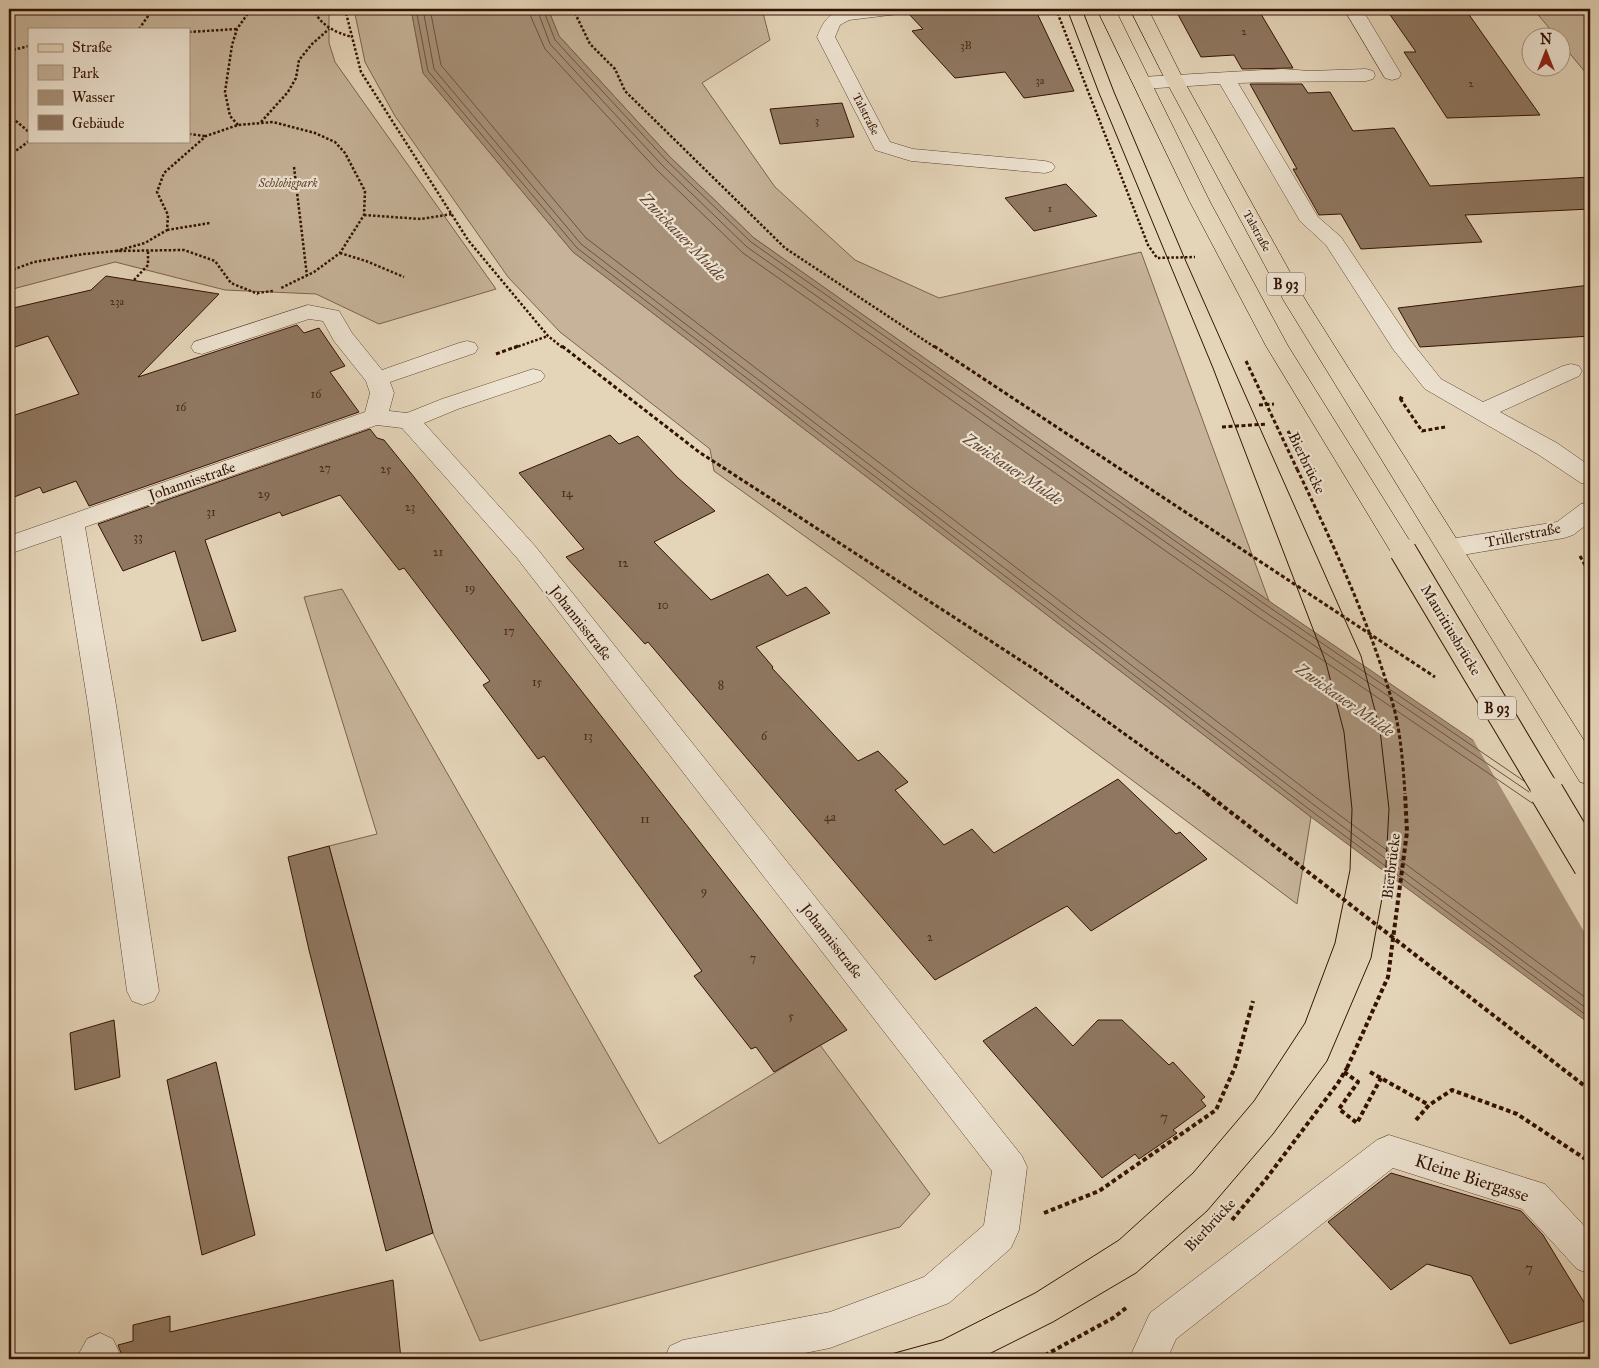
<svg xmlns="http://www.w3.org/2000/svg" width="1599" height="1368" font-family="'IM FELL Great Primer',serif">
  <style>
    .green { fill: #c6b399; stroke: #7c624e; fill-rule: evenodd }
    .water { fill: #a8927a; stroke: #795f4a }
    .pier { fill: #e4d4b8 }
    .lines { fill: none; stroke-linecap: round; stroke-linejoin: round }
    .shore { stroke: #6e523e; stroke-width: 1 }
    .building { fill: #8f7761; stroke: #331202 }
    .minor-casing { stroke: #5f4230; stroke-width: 1 }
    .major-casing { stroke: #331202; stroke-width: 1 }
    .path-far2 { stroke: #331202; stroke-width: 2.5; stroke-dasharray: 2.5 2; stroke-linecap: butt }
    .path-far1 { stroke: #331202; stroke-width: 3; stroke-dasharray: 4 2.5; stroke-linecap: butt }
    .path { stroke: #331202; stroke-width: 4; stroke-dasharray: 4.5 3; stroke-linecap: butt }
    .minor { fill: #ede3d1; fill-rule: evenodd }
    .major { fill: #e4d4b8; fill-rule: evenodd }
    .tram { stroke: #331202; stroke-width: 1 }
    .major-bridge-far1-casing { stroke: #331202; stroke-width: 28; stroke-linecap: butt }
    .major-bridge-casing { stroke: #331202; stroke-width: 35; stroke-linecap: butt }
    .path-bridge-far1 { stroke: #331202; stroke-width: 3; stroke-dasharray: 4 2.5; stroke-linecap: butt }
    .path-bridge { stroke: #331202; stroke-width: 4; stroke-dasharray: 4.5 3; stroke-linecap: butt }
    .major-bridge-far1 { stroke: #e4d4b8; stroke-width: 26 }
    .major-bridge { stroke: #e4d4b8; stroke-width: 33 }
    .labels { text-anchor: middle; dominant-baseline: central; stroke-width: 4.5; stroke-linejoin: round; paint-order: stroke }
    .far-number-label { font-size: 11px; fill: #4a2b1a }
    .far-street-label { font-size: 12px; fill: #331202; stroke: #ede3d1 }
    .far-park-label { font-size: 12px; font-style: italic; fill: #5f422f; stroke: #ede3d1 }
    .number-label { font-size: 12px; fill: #4a2b1a }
    .shield { fill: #ede3d1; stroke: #6b5140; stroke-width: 1 }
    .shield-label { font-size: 14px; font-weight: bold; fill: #331202 }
    .street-label { font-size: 15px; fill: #331202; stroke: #ede3d1 }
    .near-number-label { font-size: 15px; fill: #4a2b1a }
    .water-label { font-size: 16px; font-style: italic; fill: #624532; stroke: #ede3d1 }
    .near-street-label { font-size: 18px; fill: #331202; stroke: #ede3d1 }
  </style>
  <rect width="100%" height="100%" fill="#e4d4b8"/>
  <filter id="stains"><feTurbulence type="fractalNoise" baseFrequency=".004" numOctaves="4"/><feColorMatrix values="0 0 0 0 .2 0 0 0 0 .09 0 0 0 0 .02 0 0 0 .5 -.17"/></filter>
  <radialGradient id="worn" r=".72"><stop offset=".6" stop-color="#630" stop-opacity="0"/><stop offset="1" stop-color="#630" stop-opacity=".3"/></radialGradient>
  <g class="green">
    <path d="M9,9h320v34l6,19 161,227 -117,35 -63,-30 -91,-4 -110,-28 -106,28zM29,29h160v112h-160z"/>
    <polygon points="354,9 411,9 423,73 573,252 1311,817 1297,904 863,578 714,471 710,449 560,332 508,277 395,116 365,62"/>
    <polygon points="548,9 762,9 770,40 702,83 775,187 855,260 939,298 1141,252 1269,601 754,238 670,157 559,36"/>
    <polygon points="1533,9 1590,9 1590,78 1562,44 1562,38 1557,37"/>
    <polygon points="342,589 659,1144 820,1045 930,1194 900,1227 480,1341 433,1233 329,846 377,834 304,597"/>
  </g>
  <polygon class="water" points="411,9 548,9 559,36 670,157 754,238 1269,601 1590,820 1590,1024 1311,817 573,252 423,73"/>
  <polygon class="pier" points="1471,736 1590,817 1590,942"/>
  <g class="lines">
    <g class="shore">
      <polyline points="416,9 428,71 577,248 1314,813 1590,1018"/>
      <polyline points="423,9 434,69 581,244 1318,808 1590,1011"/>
      <polyline points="430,9 441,65 586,238 1322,802 1590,1001"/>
      <polyline points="530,9 531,17 545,49 657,170 743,253 1258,616 1532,803"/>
      <polyline points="537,9 550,44 662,165 747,247 1262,610 1529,792"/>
      <polyline points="543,9 555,40 667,161 751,242 1266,605 1524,781"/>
    </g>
  </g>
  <g class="building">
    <polygon points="909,9 1035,9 1074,91 1024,98 1005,72 955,78 912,31 923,29 907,12"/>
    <polygon points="1175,9 1258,9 1293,68 1242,69 1234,55 1201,57"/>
    <polygon points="1386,9 1465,9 1540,115 1447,118 1404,52 1416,52"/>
    <polygon points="1250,84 1302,84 1308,93 1330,92 1353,131 1394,128 1430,186 1590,177 1590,209 1465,215 1482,242 1361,249 1341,214 1319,215 1293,169 1297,169"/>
    <polygon points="842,103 854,137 780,144 770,109"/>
    <polygon points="1066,184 1097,216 1034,231 1005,198"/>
    <polygon points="106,276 219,294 138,377 297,325 304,333 319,328 345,366 330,372 359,412 89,506 76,481 43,493 40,487 9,499 9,417 79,394 48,336 9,349 9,309 91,290"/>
    <polygon points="1590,285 1590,336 1420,347 1398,308"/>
    <polygon points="370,429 377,438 384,440 414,477 847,1030 774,1072 756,1047 751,1049 694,976 702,971 544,756 538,759 483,685 490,681 404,568 399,570 340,495 282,516 280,512 205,540 236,631 202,641 175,551 123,571 98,524"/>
    <polygon points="610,435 619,444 638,436 677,477 715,511 654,542 711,600 768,574 787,596 806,587 830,613 756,647 773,667 772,668 858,761 878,751 908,782 895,790 944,845 972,829 994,853 1118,779 1176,834 1180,832 1207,859 1091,931 1067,906 935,980 648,642 645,644 566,557 584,549 519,473"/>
    <polygon points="329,846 433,1233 386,1251 309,950 288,857"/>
    <polygon points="1036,1007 1073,1046 1098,1020 1122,1020 1169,1065 1173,1062 1205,1097 1201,1100 1206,1106 1173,1130 1177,1133 1139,1159 1135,1154 1102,1178 983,1041"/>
    <polygon points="114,1020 120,1077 75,1090 70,1033"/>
    <polygon points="216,1062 255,1235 202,1255 167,1080"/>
    <polygon points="1391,1173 1521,1211 1543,1235 1590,1312 1590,1319 1510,1344 1471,1276 1427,1264 1391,1290 1328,1222"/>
    <polygon points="393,1280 401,1359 118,1359 121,1353 118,1345 133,1341 133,1325 170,1316 170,1332"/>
  </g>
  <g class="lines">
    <defs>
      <g id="minor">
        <path d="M853,9h54l-3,4 -6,1 -49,6 -9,5 -5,12 55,105 23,7 132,12 7,2 3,4 -3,4 -7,2 -134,-12 -36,-11 -58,-113c8,-20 14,-26 36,-28z"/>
        <polygon points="1344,9 1362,9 1401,74 1399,78 1392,80 1385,78"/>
        <path d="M1283,69l27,2 56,-2 7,2 2,4 -2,4 -7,2c-43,1 -85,0 -128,2l80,134 23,20 69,103 31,39 42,23 80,-36 8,-2 8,2 3,5 -3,5 -79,36 57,31 33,23v19l-9,-2 -42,-28 -114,-66 -32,-40 -67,-104 -26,-24 -80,-137 -78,5 -7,-2 -2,-4 2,-4 7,-2z"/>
        <polygon points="308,305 339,311 352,333 382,370 459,343 467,341 475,343 478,348 475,353 390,382 394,393 389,411 407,413 442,399 533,369 541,371 545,376 541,381 458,409 424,423 535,546 1022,1156 1027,1167 1019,1230 1011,1248 949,1303 830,1348 775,1359 664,1359 670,1346 683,1340 830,1312 924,1277 984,1225 992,1171 517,558 402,428 377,425 85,527 116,705 159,991 154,1001 143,1005 132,1001 127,991 88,705 61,536 9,554 9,536 365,412 370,393 366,381 334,341 323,321 309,319 202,354 194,352 191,347 194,342"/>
        <polygon points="1590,502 1590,522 1573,535 1564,538 1450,557 1441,554 1437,548 1441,542 1450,539 1557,522 1581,504"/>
        <polygon points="1389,1135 1545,1184 1590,1232 1590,1274 1577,1269 1522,1209 1393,1168 1176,1339 1167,1359 1129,1359 1150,1313 1377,1140"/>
        <polygon points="100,1333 113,1339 119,1352 116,1359 76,1359 87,1339"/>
      </g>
      <g id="major">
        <polygon points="1097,9 1115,9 1210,202 1288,346 1416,551 1412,557 1403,560 1394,557 1266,346 1190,202"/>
        <polygon points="1130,9 1148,9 1184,81 1306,301 1590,750 1590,785 1580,782 1284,301 1166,81"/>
      </g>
    </defs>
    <use href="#minor" class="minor-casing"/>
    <use href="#major" class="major-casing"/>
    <g class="path-far2">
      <path d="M315,9l-1,2c9,16 21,21 38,26"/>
      <polyline points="345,9 361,72 468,240 548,336 563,348"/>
      <polyline points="573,9 590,44 615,69 625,91 785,248 936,348"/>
      <polyline points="1056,9 1148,245 1157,258 1195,257"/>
      <polyline points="139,29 153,9"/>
      <polyline points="189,32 237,29"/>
      <polyline points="9,51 29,46"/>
      <polyline points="9,115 29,132"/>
      <polyline points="261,122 288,92 296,78 299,60 312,44 329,29"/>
      <polyline points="238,125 230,116 225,92 232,45 237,29 251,9"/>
      <polyline points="189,134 205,136"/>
      <polyline points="9,156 29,141"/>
      <polyline points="294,167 307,276"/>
      <polyline points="364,215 421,219 452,214"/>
      <polyline points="167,230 210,223"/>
      <polyline points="116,251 145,243 167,230 168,215 157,192 164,173 206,136 238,125 273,122 315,133 335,142 345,153 365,191 364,215 340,253 314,272 281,288"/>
      <polyline points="340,253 366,261 404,277"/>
      <polyline points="9,271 34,262 84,254 116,251 184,250 215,261 231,283 258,294"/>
      <polyline points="134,280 148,265 148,251"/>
      <polyline points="257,293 273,291"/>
      <polyline points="514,348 548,336"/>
    </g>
    <g class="path-far1">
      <polyline points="562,346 699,452 1040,673 1208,794"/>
      <polyline points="934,346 1435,677"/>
      <polyline points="496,354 518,346"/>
      <polyline points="1246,361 1297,469"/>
      <polyline points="1403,399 1399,397 1422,431 1445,427"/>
      <polyline points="1259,405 1274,404"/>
      <polyline points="1222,427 1267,424"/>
      <polyline points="1288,431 1294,443 1297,442"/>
      <polyline points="1580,556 1590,574"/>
    </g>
    <g class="path">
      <polyline points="1206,793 1590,1090"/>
      <polyline points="1344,1072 1358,1082 1339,1109 1357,1123 1381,1078"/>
      <polyline points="1370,1072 1429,1105"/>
      <polyline points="1416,1120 1429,1105 1452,1090 1517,1114 1590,1162"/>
      <polyline points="1044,1213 1099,1191 1216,1110 1235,1067 1253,1001"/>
      <polyline points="1232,1220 1266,1179 1338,1083 1347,1068"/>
      <polyline points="1038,1359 1113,1318 1126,1308"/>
    </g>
    <use href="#minor" class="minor"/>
    <use href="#major" class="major"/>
    <g class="tram">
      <polyline points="873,1359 942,1340 1035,1293 1119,1240 1193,1173 1254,1101 1305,1023 1335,943 1350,870 1352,809 1344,732 1326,663 1213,368 1099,93 1067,9"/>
      <polyline points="979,1359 1053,1322 1136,1273 1207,1211 1273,1134 1327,1061 1371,958 1385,882 1389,809 1380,730 1361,656 1184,257 1114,92 1082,9"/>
    </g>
    <defs>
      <polyline id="major-bridge-far1" points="1403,551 1548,794"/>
      <polyline id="major-bridge" points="1547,793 1590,865"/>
    </defs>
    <use href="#major-bridge-far1" class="major-bridge-far1-casing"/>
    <use href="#major-bridge" class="major-bridge-casing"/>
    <path class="path-bridge-far1" d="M1297,469c37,77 74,156 97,239 7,28 9,57 11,86"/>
    <polyline class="path-bridge" points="1347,1068 1388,977 1407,832 1405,793"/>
    <use href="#major-bridge-far1" class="major-bridge-far1"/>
    <use href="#major-bridge" class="major-bridge"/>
  </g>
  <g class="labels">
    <g class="far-number-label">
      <text x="1244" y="31">2</text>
      <text x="966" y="45">3B</text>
      <text x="1040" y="80">3a</text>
      <text x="1471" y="83">2</text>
      <text x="817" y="120">3</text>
      <text x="1050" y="208">1</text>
      <text x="117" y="301">23a</text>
    </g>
    <g class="far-street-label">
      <text transform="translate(866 114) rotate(63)">Talstraße</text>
      <text transform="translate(1257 231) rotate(61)">Talstraße</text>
    </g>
    <g class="far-park-label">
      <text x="288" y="183">Schlobigpark</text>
    </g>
    <g class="number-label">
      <text x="316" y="394">16</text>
      <text x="181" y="407">16</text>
      <text x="325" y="468">27</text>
      <text x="386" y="469">25</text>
      <text x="567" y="493">14</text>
      <text x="264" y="494">29</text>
      <text x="410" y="507">23</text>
      <text x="211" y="512">31</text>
      <text x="138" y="537">33</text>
      <text x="438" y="552">21</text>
      <text x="623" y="563">12</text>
      <text x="470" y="588">19</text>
      <text x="663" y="605">10</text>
      <text x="509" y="631">17</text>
      <text x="537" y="682">15</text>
      <text x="721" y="685">8</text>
      <text x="588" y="736">13</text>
      <text x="764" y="736">6</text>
      <text x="830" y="817">4a</text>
      <text x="645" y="819">11</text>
      <text x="704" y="891">9</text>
      <text x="930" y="937">2</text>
      <text x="753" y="958">7</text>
      <text x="791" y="1016">5</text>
    </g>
    <g class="shield">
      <rect x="1267" y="272.5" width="38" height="23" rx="4"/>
      <rect x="1478" y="696.5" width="38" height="23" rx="4"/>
    </g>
    <g class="shield-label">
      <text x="1286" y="284">B 93</text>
      <text x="1497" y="708">B 93</text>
    </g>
    <g class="street-label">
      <text transform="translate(1307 463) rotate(64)">Bierbrücke</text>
      <text transform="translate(192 481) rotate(-19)">Johannisstraße</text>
      <text transform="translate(1523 535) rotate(-11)">Trillerstraße</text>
      <text transform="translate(581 623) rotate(52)">Johannisstraße</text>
      <text transform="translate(1451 630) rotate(59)">Mauritiusbrücke</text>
      <text transform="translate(1391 866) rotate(-83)">Bierbrücke</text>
      <text transform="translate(832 941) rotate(52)">Johannisstraße</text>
      <text transform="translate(1210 1225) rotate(-47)">Bierbrücke</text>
    </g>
    <g class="near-number-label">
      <text x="1164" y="1117">7</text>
      <text x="1529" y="1268">7</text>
    </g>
    <g class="water-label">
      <text transform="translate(683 237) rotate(46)">Zwickauer Mulde</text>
      <text transform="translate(1013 469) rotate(34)">Zwickauer Mulde</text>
      <text transform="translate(1345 700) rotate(35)">Zwickauer Mulde</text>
    </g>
    <g class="near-street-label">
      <text transform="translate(1472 1178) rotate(18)">Kleine Biergasse</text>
    </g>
  </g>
  <rect width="1599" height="1368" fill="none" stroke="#e4d4b8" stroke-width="30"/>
  <rect x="10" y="10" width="1579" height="1348" fill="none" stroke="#331202" stroke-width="2.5"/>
  <rect x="15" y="15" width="1569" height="1338" fill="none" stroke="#331202"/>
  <rect x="28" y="28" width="162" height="115" fill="#ede3d1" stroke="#a38f7e"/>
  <rect x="38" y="44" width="25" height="8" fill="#e4d4b8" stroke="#a38f7e"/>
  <text x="72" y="52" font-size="15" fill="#331202">Straße</text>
  <rect x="38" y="65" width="25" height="15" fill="#c6b399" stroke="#a38f7e"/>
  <text x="72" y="78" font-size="15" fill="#331202">Park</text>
  <rect x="38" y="90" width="25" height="15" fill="#a8927a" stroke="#a38f7e"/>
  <text x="72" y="102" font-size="15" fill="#331202">Wasser</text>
  <rect x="38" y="115" width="25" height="15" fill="#8f7761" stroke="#a38f7e"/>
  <text x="72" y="128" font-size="15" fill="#331202">Gebäude</text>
  <g transform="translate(1546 52)"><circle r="24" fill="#ede3d1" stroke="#a38f7e"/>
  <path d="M0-4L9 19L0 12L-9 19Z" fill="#8f2418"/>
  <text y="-8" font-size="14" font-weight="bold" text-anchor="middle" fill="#331202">N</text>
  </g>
  <rect width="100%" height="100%" filter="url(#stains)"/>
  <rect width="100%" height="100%" fill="url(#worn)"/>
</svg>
